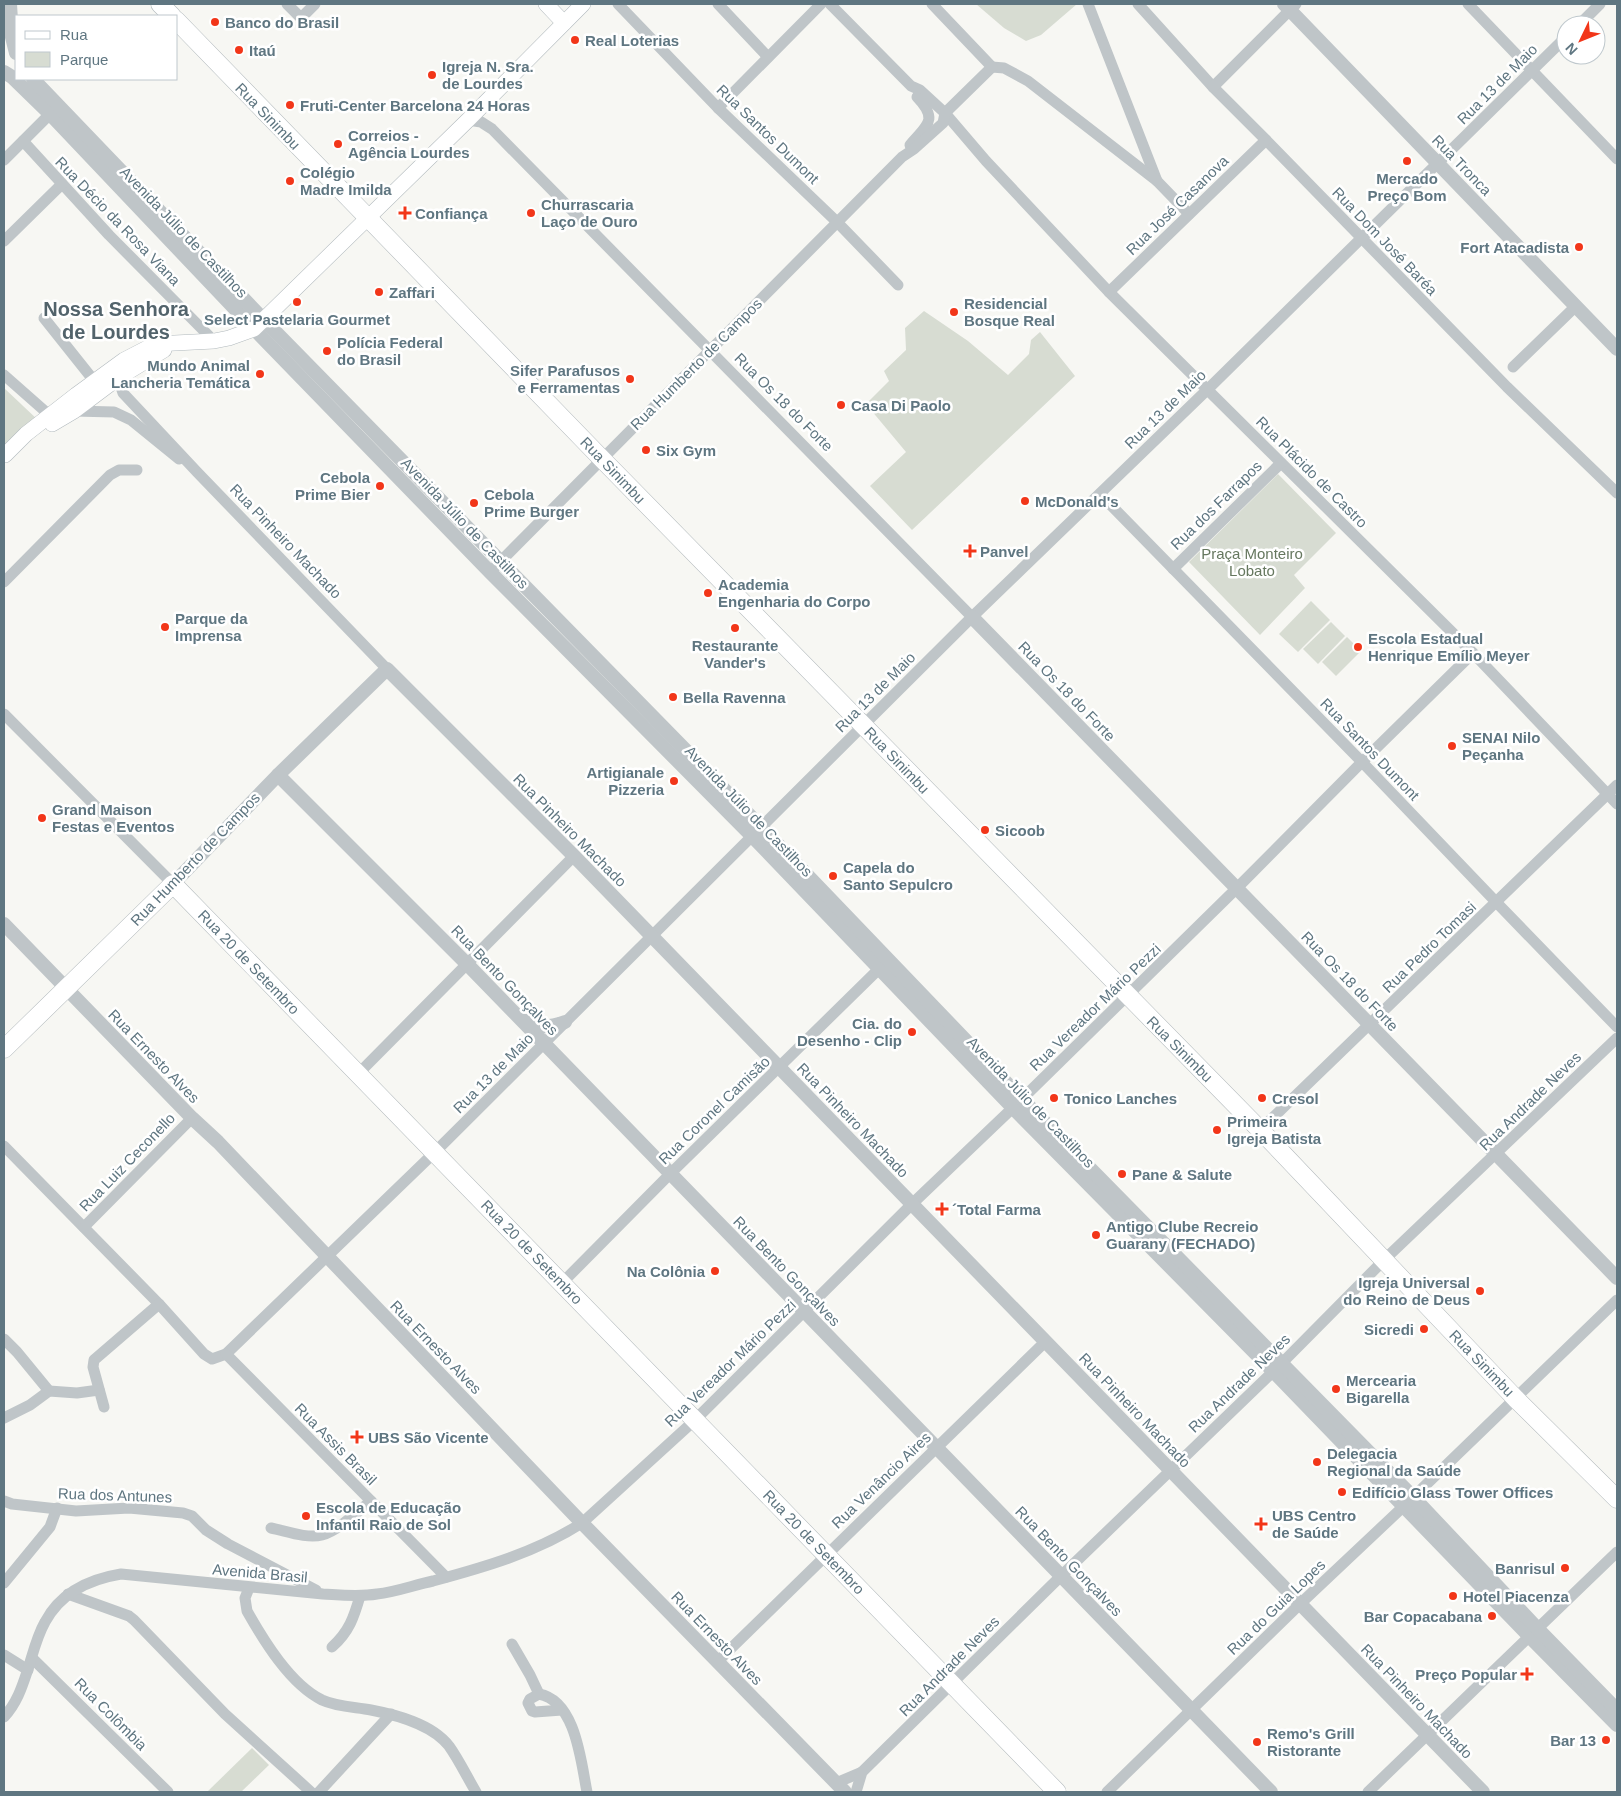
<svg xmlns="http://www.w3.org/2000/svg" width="1621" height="1796" font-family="Helvetica,sans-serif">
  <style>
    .green { fill: #d7dcd2 }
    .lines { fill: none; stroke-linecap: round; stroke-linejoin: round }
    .secondary-casing { stroke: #b1b9bd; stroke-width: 16 }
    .primary-casing { stroke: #b2b9bc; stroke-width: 19 }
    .minor { stroke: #bfc5c8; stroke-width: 11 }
    .tertiary { stroke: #bfc5c8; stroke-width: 14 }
    .secondary { stroke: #fff; stroke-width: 15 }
    .primary { stroke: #fff; stroke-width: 18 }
    .poi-dot { fill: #f23619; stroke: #fff; stroke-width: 2 }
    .labels { text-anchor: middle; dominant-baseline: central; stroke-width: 5; stroke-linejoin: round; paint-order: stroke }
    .poi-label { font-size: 15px; font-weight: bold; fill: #5f7681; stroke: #fff; text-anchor: start }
    .street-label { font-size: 15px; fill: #5f7681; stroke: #fff }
    .park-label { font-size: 15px; fill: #66785f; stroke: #fff }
    .district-label { font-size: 20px; font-weight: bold; fill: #52636b; stroke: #fff }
  </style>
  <rect width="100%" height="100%" fill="#f7f7f3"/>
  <g class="green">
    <polygon points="976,4 1077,4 1041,35 1026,41 1004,28"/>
    <polygon points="924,311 968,341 1008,375 1029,354 1031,340 1040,332 1075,376 912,530 870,486 906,452 866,404 889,381 884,371 906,350 905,328"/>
    <polygon points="4,388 39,421 4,448"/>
    <polygon points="1278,474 1336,533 1294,575 1305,588 1260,635 1189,562"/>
    <polygon points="1311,601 1330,620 1298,652 1279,634"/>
    <polygon points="1331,622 1345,636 1318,664 1303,649"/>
    <polygon points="1347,637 1361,651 1336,676 1322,662"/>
    <polygon points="252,1748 269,1765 241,1792 207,1792"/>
  </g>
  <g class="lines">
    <defs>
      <g id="secondary">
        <polyline points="546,4 564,23"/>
        <polyline points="52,424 74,411 118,378 164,350"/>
        <polyline points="5,455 26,434 76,395 124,360 155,344 214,341 229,338 254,329 468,120 583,4"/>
      </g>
      <g id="primary">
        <polyline points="160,4 172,16"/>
        <polyline points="176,20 602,459 1266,1136 1516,1399 1617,1499"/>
        <polyline points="4,1049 173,884 1057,1792"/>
      </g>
    </defs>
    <use href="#secondary" class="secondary-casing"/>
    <use href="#primary" class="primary-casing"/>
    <g class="minor">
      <polyline points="287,4 301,18 315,4"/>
      <polyline points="618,4 718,108 837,222 898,285"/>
      <polyline points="718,4 768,57"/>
      <polyline points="830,4 911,86 920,90 945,113 986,161 1109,292 1473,653 1617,804"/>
      <polyline points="932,4 992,67"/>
      <polyline points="1088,4 1157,181"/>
      <polyline points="1138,4 1213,87 1266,140 1507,387 1617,493"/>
      <polyline points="1468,4 1617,159"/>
      <polyline points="1579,25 1600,4"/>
      <polyline points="992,67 1004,68 1028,81 1157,181 1189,214"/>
      <polyline points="1213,87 1296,4"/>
      <polyline points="718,108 821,4"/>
      <polyline points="468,120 481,122 492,129 972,617"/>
      <polyline points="23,141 109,235 214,341"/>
      <path d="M910,145c17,-20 29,-25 7,-48"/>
      <polyline points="4,160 56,108"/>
      <polyline points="4,241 62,184"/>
      <polyline points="1109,292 1266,140"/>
      <polyline points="44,318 95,382"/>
      <polyline points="1513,367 1576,306"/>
      <polyline points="120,372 118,378 123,393 197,472 387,669"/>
      <polyline points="4,375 55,420"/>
      <polyline points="74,411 114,412 131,420 179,459"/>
      <polyline points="1100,494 1362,762 1497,903 1617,1027"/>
      <polyline points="1173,569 1281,463"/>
      <polyline points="490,572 902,157 914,149 943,123 945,113 992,67"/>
      <polyline points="4,582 110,475 119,470 137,470"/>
      <polyline points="4,714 173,884"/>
      <polyline points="358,1074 574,856"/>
      <polyline points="1260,1130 1617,785"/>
      <polyline points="4,1146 159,1304 204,1354 212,1359 226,1354 435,1152 972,617 1207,390 1566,37"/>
      <polyline points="84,1227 192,1118"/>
      <polyline points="562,1283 670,1174 885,963"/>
      <polyline points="4,1339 17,1352 49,1391"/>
      <polyline points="226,1354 446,1577"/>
      <polyline points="104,1407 93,1367 94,1360 159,1304"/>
      <polyline points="4,1418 30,1405 49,1391 77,1393 99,1390"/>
      <polyline points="4,1501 12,1504 76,1511 129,1508 183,1513 192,1516 206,1530 228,1544 316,1590"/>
      <path d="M271,1528c15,3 36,11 51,7 16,-4 36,-24 49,-34"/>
      <polyline points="4,1583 50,1527 57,1508"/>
      <path d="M249,1588l-4,10 2,13c17,30 43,73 75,89 15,7 33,7 49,10 26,5 61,14 78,36 10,14 18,31 27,46"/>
      <polyline points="68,1594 129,1616 134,1620 225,1714 311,1792"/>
      <polyline points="512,1644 530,1675 539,1694"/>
      <path d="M332,1647c17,-15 22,-30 28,-51"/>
      <polyline points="4,1655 28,1670"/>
      <polyline points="32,1658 168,1792"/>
      <polyline points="718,1661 1045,1342"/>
      <path d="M562,1710l-27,2 -3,-1 -4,-8 2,-4 9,-5c37,7 42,68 48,98"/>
      <path d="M4,1717c13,-14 18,-30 24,-48 5,-16 9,-33 17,-47 16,-30 45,-43 76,-48l202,20c18,1 36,3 54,0 19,-2 37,-9 56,-13 52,-14 104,-29 149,-58l113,-103 217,-216 110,-105 215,-211 125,-126 111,-109"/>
      <polyline points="836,1783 862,1772"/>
      <polyline points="319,1792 391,1714"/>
      <polyline points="856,1792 862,1772 1061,1576 1282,1363 1384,1260 1617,1038"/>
      <polyline points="1107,1792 1300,1604 1404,1506 1617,1300"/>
      <polyline points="1368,1792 1617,1552"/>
    </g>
    <g class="tertiary">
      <polyline points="10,4 12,37 16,53"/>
      <polyline points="1284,4 1617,349"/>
      <polyline points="4,72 12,77 50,114 254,329 490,572 752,836 1013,1108 1273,1371 1529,1636 1617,1725"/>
      <polyline points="33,79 264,320 761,827 1022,1099 1413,1497 1537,1628 1617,1710"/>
      <polyline points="972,617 1617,1278"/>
      <polyline points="278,775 467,964 1271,1792"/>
      <polyline points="173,884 278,775 387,669 574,856 1483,1792"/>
      <polyline points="4,924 192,1118 218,1142 582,1523 845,1792"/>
      <path d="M526,1021c14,8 25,6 39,1"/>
    </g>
    <use href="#secondary" class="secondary"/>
    <use href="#primary" class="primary"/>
  </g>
  <g class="poi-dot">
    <circle cx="215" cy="22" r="5"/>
    <circle cx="575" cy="40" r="5"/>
    <circle cx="239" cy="50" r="5"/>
    <circle cx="432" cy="75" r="5"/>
    <circle cx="290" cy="105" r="5"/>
    <circle cx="338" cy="144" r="5"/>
    <circle cx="1407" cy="161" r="5"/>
    <circle cx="290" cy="181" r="5"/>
    <path d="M402.5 205.5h5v5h5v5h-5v5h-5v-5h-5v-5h5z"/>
    <circle cx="531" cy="213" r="5"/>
    <circle cx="1579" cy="247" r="5"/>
    <circle cx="379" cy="292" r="5"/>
    <circle cx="297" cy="302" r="5"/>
    <circle cx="954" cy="312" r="5"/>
    <circle cx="327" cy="351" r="5"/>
    <circle cx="260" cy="374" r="5"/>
    <circle cx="630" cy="379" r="5"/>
    <circle cx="841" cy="405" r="5"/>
    <circle cx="646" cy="450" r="5"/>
    <circle cx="380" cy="486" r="5"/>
    <circle cx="1025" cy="501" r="5"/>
    <circle cx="474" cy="503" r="5"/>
    <path d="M967.5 543.5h5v5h5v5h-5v5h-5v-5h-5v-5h5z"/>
    <circle cx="708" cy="593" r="5"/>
    <circle cx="165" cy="627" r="5"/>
    <circle cx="735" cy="628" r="5"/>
    <circle cx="1358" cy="647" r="5"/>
    <circle cx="673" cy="697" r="5"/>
    <circle cx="1452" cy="746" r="5"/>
    <circle cx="674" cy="781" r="5"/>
    <circle cx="42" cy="818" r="5"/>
    <circle cx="985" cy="830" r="5"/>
    <circle cx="833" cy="876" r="5"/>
    <circle cx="912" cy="1032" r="5"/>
    <circle cx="1054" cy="1098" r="5"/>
    <circle cx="1262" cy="1098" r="5"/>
    <circle cx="1217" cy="1130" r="5"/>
    <circle cx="1122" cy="1174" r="5"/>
    <path d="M939.5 1201.5h5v5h5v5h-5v5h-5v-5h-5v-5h5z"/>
    <circle cx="1096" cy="1235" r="5"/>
    <circle cx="715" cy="1271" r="5"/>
    <circle cx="1480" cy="1291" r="5"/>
    <circle cx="1424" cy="1329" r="5"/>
    <circle cx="1336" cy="1389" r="5"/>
    <path d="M354.5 1429.5h5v5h5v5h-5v5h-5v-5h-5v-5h5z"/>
    <circle cx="1317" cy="1462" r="5"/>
    <circle cx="1342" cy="1492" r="5"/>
    <circle cx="306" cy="1516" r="5"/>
    <path d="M1258.5 1516.5h5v5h5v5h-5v5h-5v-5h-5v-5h5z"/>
    <circle cx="1565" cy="1568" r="5"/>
    <circle cx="1453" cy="1596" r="5"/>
    <circle cx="1492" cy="1616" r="5"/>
    <path d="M1524.5 1666.5h5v5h5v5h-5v5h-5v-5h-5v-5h5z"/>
    <circle cx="1606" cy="1740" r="5"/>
    <circle cx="1257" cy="1742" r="5"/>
  </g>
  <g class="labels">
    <g class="poi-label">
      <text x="225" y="22">Banco do Brasil</text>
      <text x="585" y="40">Real Loterias</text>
      <text x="249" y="50">Itaú</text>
      <text x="442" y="66">Igreja N. Sra.<tspan x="442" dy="17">de Lourdes</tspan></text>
      <text x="300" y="105">Fruti-Center Barcelona 24 Horas</text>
      <text x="348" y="135">Correios -<tspan x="348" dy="17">Agência Lourdes</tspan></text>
      <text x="300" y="172">Colégio<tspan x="300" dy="17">Madre Imilda</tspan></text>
      <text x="1407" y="178" text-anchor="middle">Mercado<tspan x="1407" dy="17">Preço Bom</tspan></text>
      <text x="541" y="204">Churrascaria<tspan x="541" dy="17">Laço de Ouro</tspan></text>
      <text x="415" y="213">Confiança</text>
      <text x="1569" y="247" text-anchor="end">Fort Atacadista</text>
      <text x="389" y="292">Zaffari</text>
      <text x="964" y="303">Residencial<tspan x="964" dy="17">Bosque Real</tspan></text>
      <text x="297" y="319" text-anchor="middle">Select Pastelaria Gourmet</text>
      <text x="337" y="342">Polícia Federal<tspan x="337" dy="17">do Brasil</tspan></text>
      <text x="250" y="365" text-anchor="end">Mundo Animal<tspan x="250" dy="17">Lancheria Temática</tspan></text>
      <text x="620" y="370" text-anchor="end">Sifer Parafusos<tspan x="620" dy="17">e Ferramentas</tspan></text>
      <text x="851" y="405">Casa Di Paolo</text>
      <text x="656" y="450">Six Gym</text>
      <text x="370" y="477" text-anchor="end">Cebola<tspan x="370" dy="17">Prime Bier</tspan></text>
      <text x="484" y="494">Cebola<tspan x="484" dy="17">Prime Burger</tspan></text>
      <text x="1035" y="501">McDonald's</text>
      <text x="980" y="551">Panvel</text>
      <text x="718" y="584">Academia<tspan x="718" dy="17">Engenharia do Corpo</tspan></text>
      <text x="175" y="618">Parque da<tspan x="175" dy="17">Imprensa</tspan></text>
      <text x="1368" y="638">Escola Estadual<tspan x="1368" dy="17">Henrique Emílio Meyer</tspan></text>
      <text x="735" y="645" text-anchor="middle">Restaurante<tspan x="735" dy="17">Vander's</tspan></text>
      <text x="683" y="697">Bella Ravenna</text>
      <text x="1462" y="737">SENAI Nilo<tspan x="1462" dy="17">Peçanha</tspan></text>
      <text x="664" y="772" text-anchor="end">Artigianale<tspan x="664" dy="17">Pizzeria</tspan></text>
      <text x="52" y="809">Grand Maison<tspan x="52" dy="17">Festas e Eventos</tspan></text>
      <text x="995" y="830">Sicoob</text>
      <text x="843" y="867">Capela do<tspan x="843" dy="17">Santo Sepulcro</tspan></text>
      <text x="902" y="1023" text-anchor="end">Cia. do<tspan x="902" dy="17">Desenho - Clip</tspan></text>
      <text x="1064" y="1098">Tonico Lanches</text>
      <text x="1272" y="1098">Cresol</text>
      <text x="1227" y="1121">Primeira<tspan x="1227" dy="17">Igreja Batista</tspan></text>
      <text x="1132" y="1174">Pane &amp; Salute</text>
      <text x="952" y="1209">´Total Farma</text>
      <text x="1106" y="1226">Antigo Clube Recreio<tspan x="1106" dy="17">Guarany (FECHADO)</tspan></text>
      <text x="705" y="1271" text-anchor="end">Na Colônia</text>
      <text x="1470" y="1282" text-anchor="end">Igreja Universal<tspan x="1470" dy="17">do Reino de Deus</tspan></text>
      <text x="1414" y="1329" text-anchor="end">Sicredi</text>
      <text x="1346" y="1380">Mercearia<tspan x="1346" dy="17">Bigarella</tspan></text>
      <text x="368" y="1437">UBS São Vicente</text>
      <text x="1327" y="1453">Delegacia<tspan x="1327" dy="17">Regional da Saúde</tspan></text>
      <text x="1352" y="1492">Edifício Glass Tower Offices</text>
      <text x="316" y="1507">Escola de Educação<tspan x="316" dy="17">Infantil Raio de Sol</tspan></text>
      <text x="1272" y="1515">UBS Centro<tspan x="1272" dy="17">de Saúde</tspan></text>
      <text x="1555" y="1568" text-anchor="end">Banrisul</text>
      <text x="1463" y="1596">Hotel Piacenza</text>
      <text x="1482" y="1616" text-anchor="end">Bar Copacabana</text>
      <text x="1517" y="1674" text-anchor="end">Preço Popular</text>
      <text x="1267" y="1733">Remo's Grill<tspan x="1267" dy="17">Ristorante</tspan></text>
      <text x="1596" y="1740" text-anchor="end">Bar 13</text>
    </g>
    <g class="street-label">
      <text transform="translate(1497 84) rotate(-45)">Rua 13 de Maio</text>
      <text transform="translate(268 116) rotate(46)">Rua Sinimbu</text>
      <text transform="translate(768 134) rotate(44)">Rua Santos Dumont</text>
      <text transform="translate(1462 165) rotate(46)">Rua Tronca</text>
      <text transform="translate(1177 205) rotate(-44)">Rua José Casanova</text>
      <text transform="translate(118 221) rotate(46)">Rua Décio da Rosa Viana</text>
      <text transform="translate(184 232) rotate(46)">Avenida Júlio de Castilhos</text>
      <text transform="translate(1385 241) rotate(46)">Rua Dom José Baréa</text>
      <text transform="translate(696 364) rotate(-45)">Rua Humberto de Campos</text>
      <text transform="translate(784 402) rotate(45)">Rua Os 18 do Forte</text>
      <text transform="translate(1165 409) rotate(-44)">Rua 13 de Maio</text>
      <text transform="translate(613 470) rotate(46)">Rua Sinimbu</text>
      <text transform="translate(1312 472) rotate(45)">Rua Plácido de Castro</text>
      <text transform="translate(1216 505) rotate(-44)">Rua dos Farrapos</text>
      <text transform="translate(465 523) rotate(46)">Avenida Júlio de Castilhos</text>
      <text transform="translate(286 541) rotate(46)">Rua Pinheiro Machado</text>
      <text transform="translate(1067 691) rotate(46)">Rua Os 18 do Forte</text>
      <text transform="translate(875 692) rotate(-45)">Rua 13 de Maio</text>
      <text transform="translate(1370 749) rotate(46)">Rua Santos Dumont</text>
      <text transform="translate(897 760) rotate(46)">Rua Sinimbu</text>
      <text transform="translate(749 811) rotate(46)">Avenida Júlio de Castilhos</text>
      <text transform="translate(570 830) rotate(45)">Rua Pinheiro Machado</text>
      <text transform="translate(195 859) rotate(-46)">Rua Humberto de Campos</text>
      <text transform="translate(1429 947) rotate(-44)">Rua Pedro Tomasi</text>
      <text transform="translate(249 962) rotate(46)">Rua 20 de Setembro</text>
      <text transform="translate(505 980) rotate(46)">Rua Bento Gonçalves</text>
      <text transform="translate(1350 981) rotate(46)">Rua Os 18 do Forte</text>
      <text transform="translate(1095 1007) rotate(-44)">Rua Vereador Mário Pezzi</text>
      <text transform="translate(1180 1049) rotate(45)">Rua Sinimbu</text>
      <text transform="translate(154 1056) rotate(46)">Rua Ernesto Alves</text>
      <text transform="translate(493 1073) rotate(-45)">Rua 13 de Maio</text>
      <text transform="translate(1530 1101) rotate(-44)">Rua Andrade Neves</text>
      <text transform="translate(1031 1102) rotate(46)">Avenida Júlio de Castilhos</text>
      <text transform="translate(714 1110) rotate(-44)">Rua Coronel Camisão</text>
      <text transform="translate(853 1120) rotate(46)">Rua Pinheiro Machado</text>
      <text transform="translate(127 1162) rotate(-46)">Rua Luiz Ceconello</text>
      <text transform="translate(532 1252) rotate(46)">Rua 20 de Setembro</text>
      <text transform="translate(787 1271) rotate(46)">Rua Bento Gonçalves</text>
      <text transform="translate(436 1347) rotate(46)">Rua Ernesto Alves</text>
      <text transform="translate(730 1363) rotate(-44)">Rua Vereador Mário Pezzi</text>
      <text transform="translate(1482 1363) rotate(46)">Rua Sinimbu</text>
      <text transform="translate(1239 1383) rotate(-44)">Rua Andrade Neves</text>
      <text transform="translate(1135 1410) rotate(46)">Rua Pinheiro Machado</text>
      <text transform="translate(336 1444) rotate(45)">Rua Assis Brasil</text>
      <text transform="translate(881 1480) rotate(-44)">Rua Venâncio Aires</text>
      <text transform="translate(115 1495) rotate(2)">Rua dos Antunes</text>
      <text transform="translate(814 1542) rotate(46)">Rua 20 de Setembro</text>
      <text transform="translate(1069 1561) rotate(46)">Rua Bento Gonçalves</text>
      <text transform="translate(260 1573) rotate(5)">Avenida Brasil</text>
      <text transform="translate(1276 1607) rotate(-44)">Rua do Guia Lopes</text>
      <text transform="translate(717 1638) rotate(46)">Rua Ernesto Alves</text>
      <text transform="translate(949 1666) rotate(-45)">Rua Andrade Neves</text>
      <text transform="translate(1417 1701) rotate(46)">Rua Pinheiro Machado</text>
      <text transform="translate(111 1714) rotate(45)">Rua Colômbia</text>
    </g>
    <g class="park-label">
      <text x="1252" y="553">Praça Monteiro<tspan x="1252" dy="17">Lobato</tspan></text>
    </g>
    <g class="district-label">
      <text x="116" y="309">Nossa Senhora<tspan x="116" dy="23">de Lourdes</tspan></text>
    </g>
  </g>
  <rect width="1621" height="1796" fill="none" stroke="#5f7681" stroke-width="10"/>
  <rect x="15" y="15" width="162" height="65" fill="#ffffff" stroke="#bfc8cd"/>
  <rect x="25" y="31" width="25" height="8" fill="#ffffff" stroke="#bfc8cd"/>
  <text x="60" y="40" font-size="15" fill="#5f7681">Rua</text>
  <rect x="25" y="52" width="25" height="15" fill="#d7dcd2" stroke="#bfc8cd"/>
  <text x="60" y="65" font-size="15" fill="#5f7681">Parque</text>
  <g transform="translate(1581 40) rotate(227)"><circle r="24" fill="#ffffff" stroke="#bfc8cd"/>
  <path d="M0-4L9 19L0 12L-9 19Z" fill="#f23619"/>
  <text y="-8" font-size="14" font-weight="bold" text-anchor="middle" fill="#5f7681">N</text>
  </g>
</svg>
